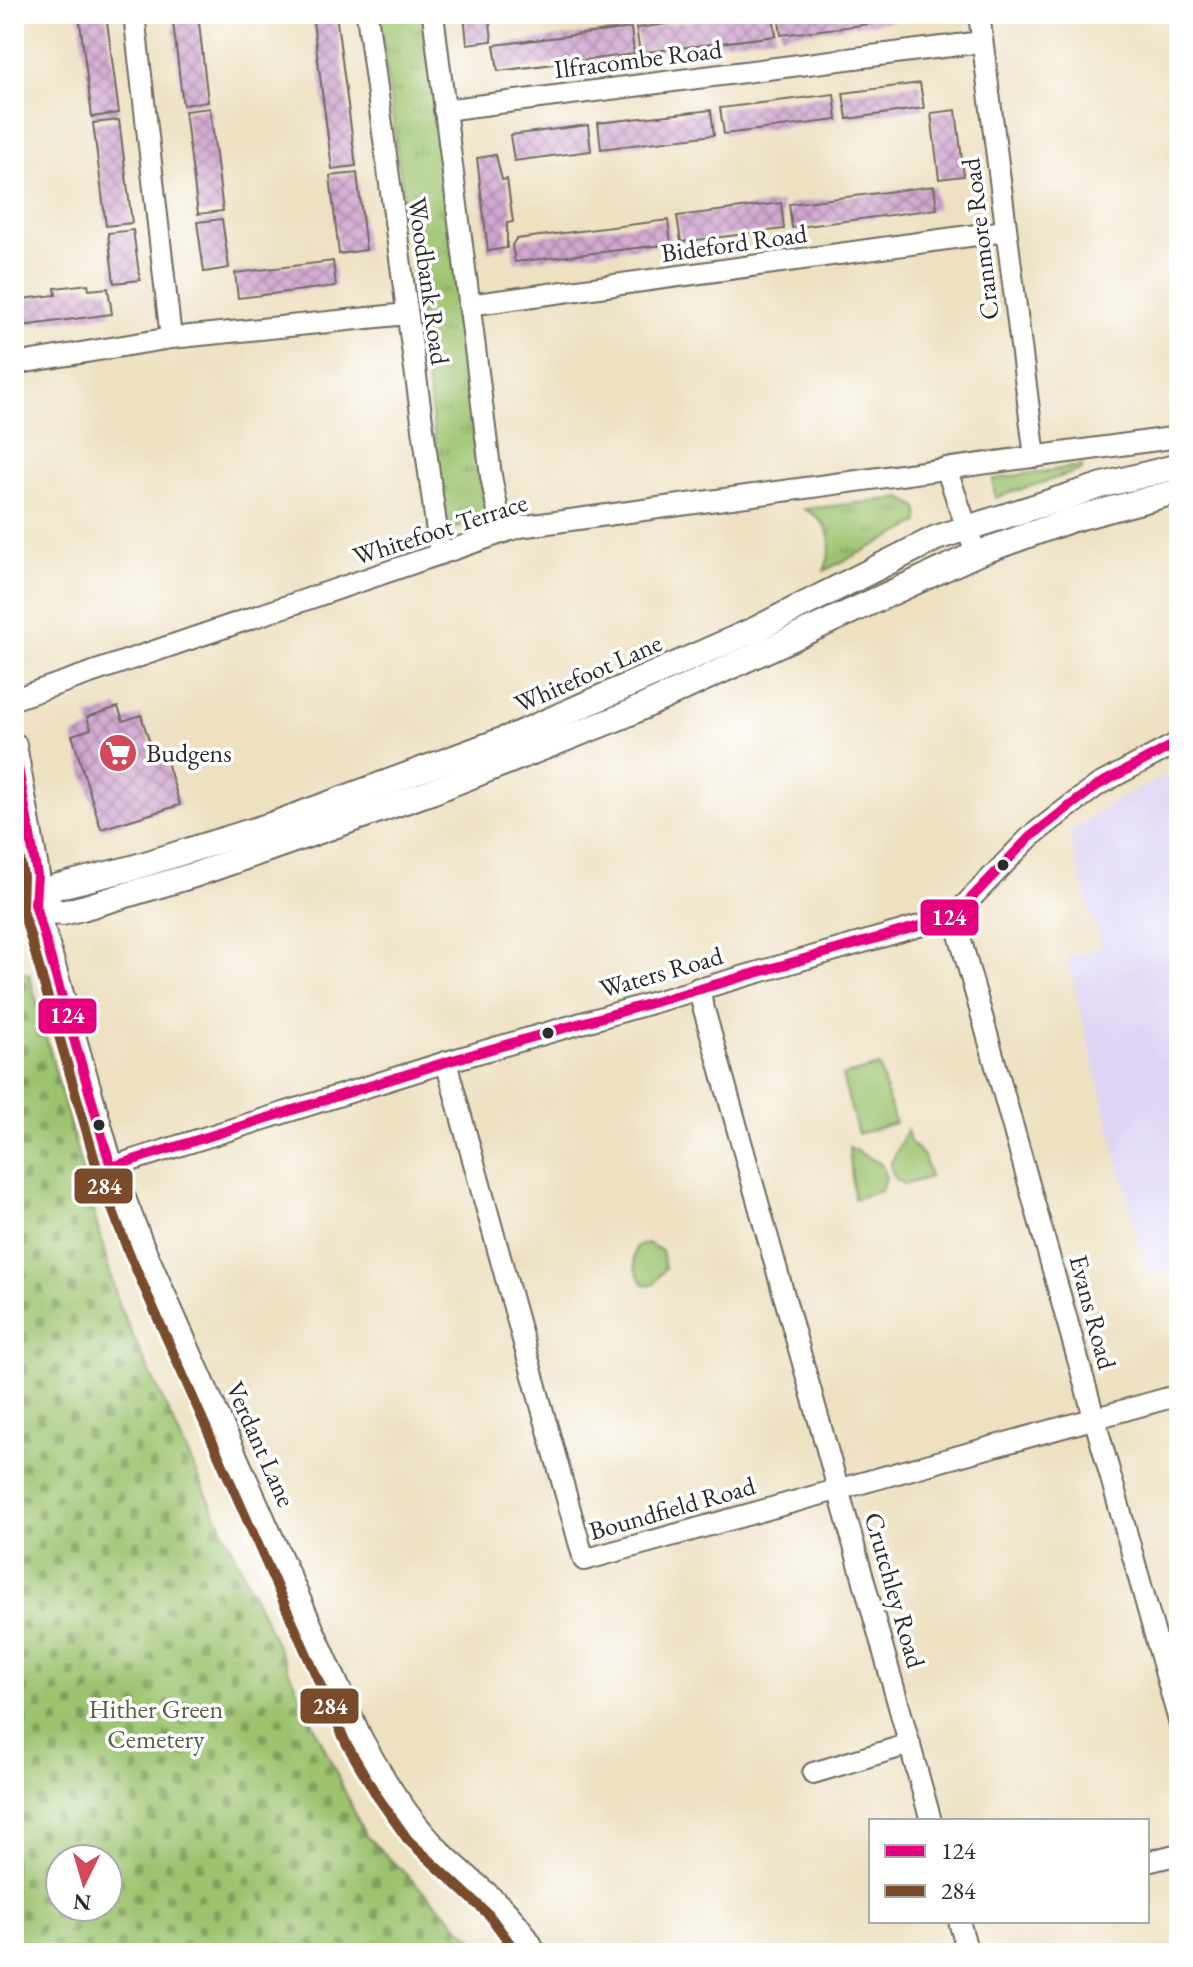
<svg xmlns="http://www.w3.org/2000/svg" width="1193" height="1967" font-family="'EB Garamond',serif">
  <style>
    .built { fill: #ded5f5 }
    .grass { fill: url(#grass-tufts); stroke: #64774c; stroke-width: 2 }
    .cemetery { fill: url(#cemetery-stones); stroke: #64774c; stroke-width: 2; fill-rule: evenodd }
    .park { fill: #9cc36e; stroke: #64774c; stroke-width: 2 }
    .building { fill: url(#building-cross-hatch) }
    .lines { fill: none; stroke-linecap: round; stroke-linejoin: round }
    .minor-casing { stroke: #6f6b60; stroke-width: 24 }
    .tertiary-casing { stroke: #6f6b60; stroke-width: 28 }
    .minor { stroke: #fff; stroke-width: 20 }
    .tertiary { stroke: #fff; stroke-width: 24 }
    .bus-1-casing { stroke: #fff; stroke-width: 16 }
    .bus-2-casing { stroke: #fff; stroke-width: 16 }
    .bus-1 { stroke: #e5007d; stroke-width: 10 }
    .bus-2 { stroke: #7a4b2a; stroke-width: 10 }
    .bus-dot { fill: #2b2b2b; stroke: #fff; stroke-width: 3 }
    .labels { text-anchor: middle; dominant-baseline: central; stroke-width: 7; stroke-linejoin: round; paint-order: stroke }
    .street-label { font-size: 26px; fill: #2b2b2b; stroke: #fff }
    .poi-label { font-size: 26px; fill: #2b2b2b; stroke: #fff; text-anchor: start }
    .park-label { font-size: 26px; fill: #536042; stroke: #fff }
    .line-badge { stroke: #fff; stroke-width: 3 }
    .badge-label { font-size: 22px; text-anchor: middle; font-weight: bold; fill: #fff }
  </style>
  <defs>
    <pattern id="grass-tufts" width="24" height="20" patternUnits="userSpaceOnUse" patternTransform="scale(2)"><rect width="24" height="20" fill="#9cc36e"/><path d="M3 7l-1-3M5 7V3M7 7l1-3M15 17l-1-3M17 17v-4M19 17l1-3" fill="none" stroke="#7f9f5b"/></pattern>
    <pattern id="cemetery-stones" width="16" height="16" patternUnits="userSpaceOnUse" patternTransform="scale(2)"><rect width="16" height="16" fill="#9cc36e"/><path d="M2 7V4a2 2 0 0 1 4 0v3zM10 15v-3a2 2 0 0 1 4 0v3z" fill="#7f9f5b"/></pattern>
    <pattern id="building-cross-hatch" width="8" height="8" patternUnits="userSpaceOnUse" patternTransform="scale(2)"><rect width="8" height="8" fill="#d2a7d0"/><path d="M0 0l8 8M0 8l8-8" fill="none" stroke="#ab88a9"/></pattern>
  </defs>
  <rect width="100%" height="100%" fill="#fff"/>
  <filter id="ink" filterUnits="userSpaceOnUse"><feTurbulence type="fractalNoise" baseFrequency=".0125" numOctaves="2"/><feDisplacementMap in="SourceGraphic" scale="16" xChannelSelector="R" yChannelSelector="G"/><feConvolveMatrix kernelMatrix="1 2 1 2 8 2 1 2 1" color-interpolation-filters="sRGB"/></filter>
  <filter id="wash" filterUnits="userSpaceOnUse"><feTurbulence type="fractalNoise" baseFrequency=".006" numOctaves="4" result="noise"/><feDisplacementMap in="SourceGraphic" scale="32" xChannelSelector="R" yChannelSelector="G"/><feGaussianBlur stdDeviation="1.8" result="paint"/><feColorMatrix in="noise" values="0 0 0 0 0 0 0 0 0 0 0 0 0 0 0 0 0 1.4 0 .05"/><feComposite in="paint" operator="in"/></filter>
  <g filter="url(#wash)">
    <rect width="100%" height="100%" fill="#eee1c2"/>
    <polygon class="built" points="1179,769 1179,1268 1148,1277 1067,958 1101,947 1068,833 1115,801"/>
    <g class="grass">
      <polygon points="379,14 422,14 486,520 447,530"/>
      <polygon points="1082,466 1082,470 995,498 993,479"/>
      <path d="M901,498l17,9 1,16 -95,48c11,-27 8,-49 -20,-62z"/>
    </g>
    <path class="cemetery" d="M14,971l15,3 90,332 246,529 123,118h-474zM60,1859h48v48h-48z"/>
    <g class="park">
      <polygon points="879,1066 895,1123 858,1134 842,1076"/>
      <polygon points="907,1130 910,1142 924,1156 930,1177 904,1185 894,1178 890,1165"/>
      <polygon points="849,1147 881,1164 886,1178 881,1191 854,1199"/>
      <path d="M647,1243l15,8 3,17 -12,17 -9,-1c-10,-13 -13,-24 -7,-38z"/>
    </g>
    <g id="blocks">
      <g class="building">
        <polygon points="79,14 106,14 119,113 92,117"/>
        <polygon points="172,14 198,14 208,102 183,105"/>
        <polygon points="312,14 336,14 356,166 332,169"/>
        <polygon points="464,14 489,14 492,41 467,44"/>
        <polygon points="742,14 773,14 776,36 640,53 636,28"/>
        <polygon points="778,14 917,14 918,18 781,35"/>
        <polygon points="631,28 634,54 498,71 494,45"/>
        <polygon points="920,83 924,108 847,119 843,93"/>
        <polygon points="834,94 837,120 724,134 720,108"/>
        <polygon points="210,108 223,211 198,214 185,111"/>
        <polygon points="711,110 714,135 601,149 598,123"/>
        <polygon points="956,110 964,176 939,179 931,113"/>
        <polygon points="119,120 132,223 106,226 93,123"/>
        <polygon points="588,125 591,151 514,161 510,135"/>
        <polygon points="496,155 502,180 507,179 513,222 507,223 507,248 488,251 477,158"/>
        <polygon points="357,173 366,250 339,254 330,176"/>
        <polygon points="934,186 937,209 792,228 789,204"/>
        <polygon points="781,203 784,229 681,242 677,216"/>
        <polygon points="222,219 229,268 204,272 197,222"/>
        <polygon points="668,220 671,244 515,262 512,245 516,239"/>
        <polygon points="133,230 140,280 114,283 108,233"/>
        <polygon points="333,261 336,286 238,298 235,273"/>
        <polygon points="88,284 89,290 108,288 112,314 14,327 14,300 56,295 55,288"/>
        <polygon points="118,707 123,721 141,715 155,759 165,755 180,805 101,829 72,735 91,729 87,717"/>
      </g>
    </g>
  </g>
  <g filter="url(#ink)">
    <use href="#blocks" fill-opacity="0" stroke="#6f6b60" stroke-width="2"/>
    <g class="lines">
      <defs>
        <g id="minor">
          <polyline points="134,14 171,338"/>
          <polyline points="367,14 440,554"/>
          <polyline points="433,14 491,476 502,532"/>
          <polyline points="979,14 1035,457"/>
          <polyline points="444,110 982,42"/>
          <polyline points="469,305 1005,231"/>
          <polyline points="14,364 171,338 407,314"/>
          <polyline points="946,468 976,554"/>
          <polyline points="14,699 519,527 1179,437"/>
          <polyline points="954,916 1179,1721"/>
          <polyline points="698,988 931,1821"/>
          <polyline points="446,1062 584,1560 1179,1395"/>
          <polyline points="111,1167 446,1062 954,916 1030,837 1066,809 1098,785 1179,742"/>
          <polyline points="813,1773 910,1744"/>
          <polyline points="1147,1862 1179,1854"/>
          <polyline points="959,1921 968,1953"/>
        </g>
        <g id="tertiary">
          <polyline points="14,745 37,875 35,904"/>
          <path d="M14,848l6,29 15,27 76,263 30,78 218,492c23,43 48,83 82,117 33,33 72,56 93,99"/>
          <polyline points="35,904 55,887 132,868 274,824 516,735 756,629 936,538 1103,485 1179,466"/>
          <polyline points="35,904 62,913 82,908 194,875 431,792 623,716 976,554 1070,520 1179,491"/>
        </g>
      </defs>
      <use href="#minor" class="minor-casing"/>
      <use href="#tertiary" class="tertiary-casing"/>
      <use href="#minor" class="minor"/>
      <use href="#tertiary" class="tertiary"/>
      <defs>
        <g id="bus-1">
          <polyline points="14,745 37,875 35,904 111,1167"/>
          <polyline points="111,1167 446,1062 954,916 1030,837 1066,809 1098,785 1179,742"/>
        </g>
        <polyline id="bus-2" points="14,825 23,876 22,908 98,1171 128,1251 346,1743 377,1796 408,1840 489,1915 517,1953"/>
      </defs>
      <use href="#bus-1" class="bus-1-casing"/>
      <use href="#bus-2" class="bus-2-casing"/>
      <use href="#bus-1" class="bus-1"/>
      <use href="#bus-2" class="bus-2"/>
    </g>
  </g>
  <defs>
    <symbol id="supermarket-disc" viewBox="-11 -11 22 22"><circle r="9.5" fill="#d1495b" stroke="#fff"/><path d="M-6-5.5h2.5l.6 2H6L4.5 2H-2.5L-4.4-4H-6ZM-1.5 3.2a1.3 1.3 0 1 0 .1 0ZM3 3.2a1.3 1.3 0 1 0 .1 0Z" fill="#fff"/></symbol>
  </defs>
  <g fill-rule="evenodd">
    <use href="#supermarket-disc" x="96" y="731" width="44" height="44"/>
  </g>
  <g class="bus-dot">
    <circle cx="1003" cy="865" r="7"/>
    <circle cx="548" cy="1033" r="7"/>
    <circle cx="99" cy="1125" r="7"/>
  </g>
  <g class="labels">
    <g class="street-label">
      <text transform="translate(638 59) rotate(-7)">Ilfracombe Road</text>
      <text transform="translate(980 239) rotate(-97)">Cranmore Road</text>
      <text transform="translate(734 243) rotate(-8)">Bideford Road</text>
      <text transform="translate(429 281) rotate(82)">Woodbank Road</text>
      <text transform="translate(440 529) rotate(-18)">Whitefoot Terrace</text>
      <text transform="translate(588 673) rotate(-24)">Whitefoot Lane</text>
      <text transform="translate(661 972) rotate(-16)">Waters Road</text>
      <text transform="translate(1093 1312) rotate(75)">Evans Road</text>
      <text transform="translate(261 1444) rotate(66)">Verdant Lane</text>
      <text transform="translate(672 1508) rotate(-16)">Boundfield Road</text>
      <text transform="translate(895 1590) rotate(74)">Crutchley Road</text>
    </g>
    <g class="poi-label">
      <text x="146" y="753">Budgens</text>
    </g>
    <g class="park-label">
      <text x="156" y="1709">Hither Green<tspan x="156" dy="30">Cemetery</tspan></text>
    </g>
  </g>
  <g class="line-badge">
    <rect x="919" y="898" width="61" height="39" rx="8" fill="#e5007d"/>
    <rect x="37" y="997" width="61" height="38" rx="8" fill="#e5007d"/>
    <rect x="73" y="1167" width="61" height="38" rx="8" fill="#7a4b2a"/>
    <rect x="299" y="1687" width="61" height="38" rx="8" fill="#7a4b2a"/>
  </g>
  <g class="badge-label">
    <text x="949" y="925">124</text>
    <text x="67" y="1023">124</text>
    <text x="104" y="1194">284</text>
    <text x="330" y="1714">284</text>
  </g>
  <rect width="1193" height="1967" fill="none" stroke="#fff" stroke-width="48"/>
  <rect x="869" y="1819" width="280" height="104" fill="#ffffff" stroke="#aaaaaa" stroke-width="2"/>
  <rect x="885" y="1845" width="40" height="12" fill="#e5007d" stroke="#aaaaaa" stroke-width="2"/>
  <text x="941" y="1859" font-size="24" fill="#2b2b2b">124</text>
  <rect x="885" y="1885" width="40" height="12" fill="#7a4b2a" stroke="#aaaaaa" stroke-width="2"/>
  <text x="941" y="1899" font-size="24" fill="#2b2b2b">284</text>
  <g transform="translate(84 1883) rotate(185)"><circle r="38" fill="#ffffff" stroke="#aaaaaa" stroke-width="2"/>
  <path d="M0-6L14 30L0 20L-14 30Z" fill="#d1495b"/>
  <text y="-12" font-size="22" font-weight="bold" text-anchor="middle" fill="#2b2b2b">N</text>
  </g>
</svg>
